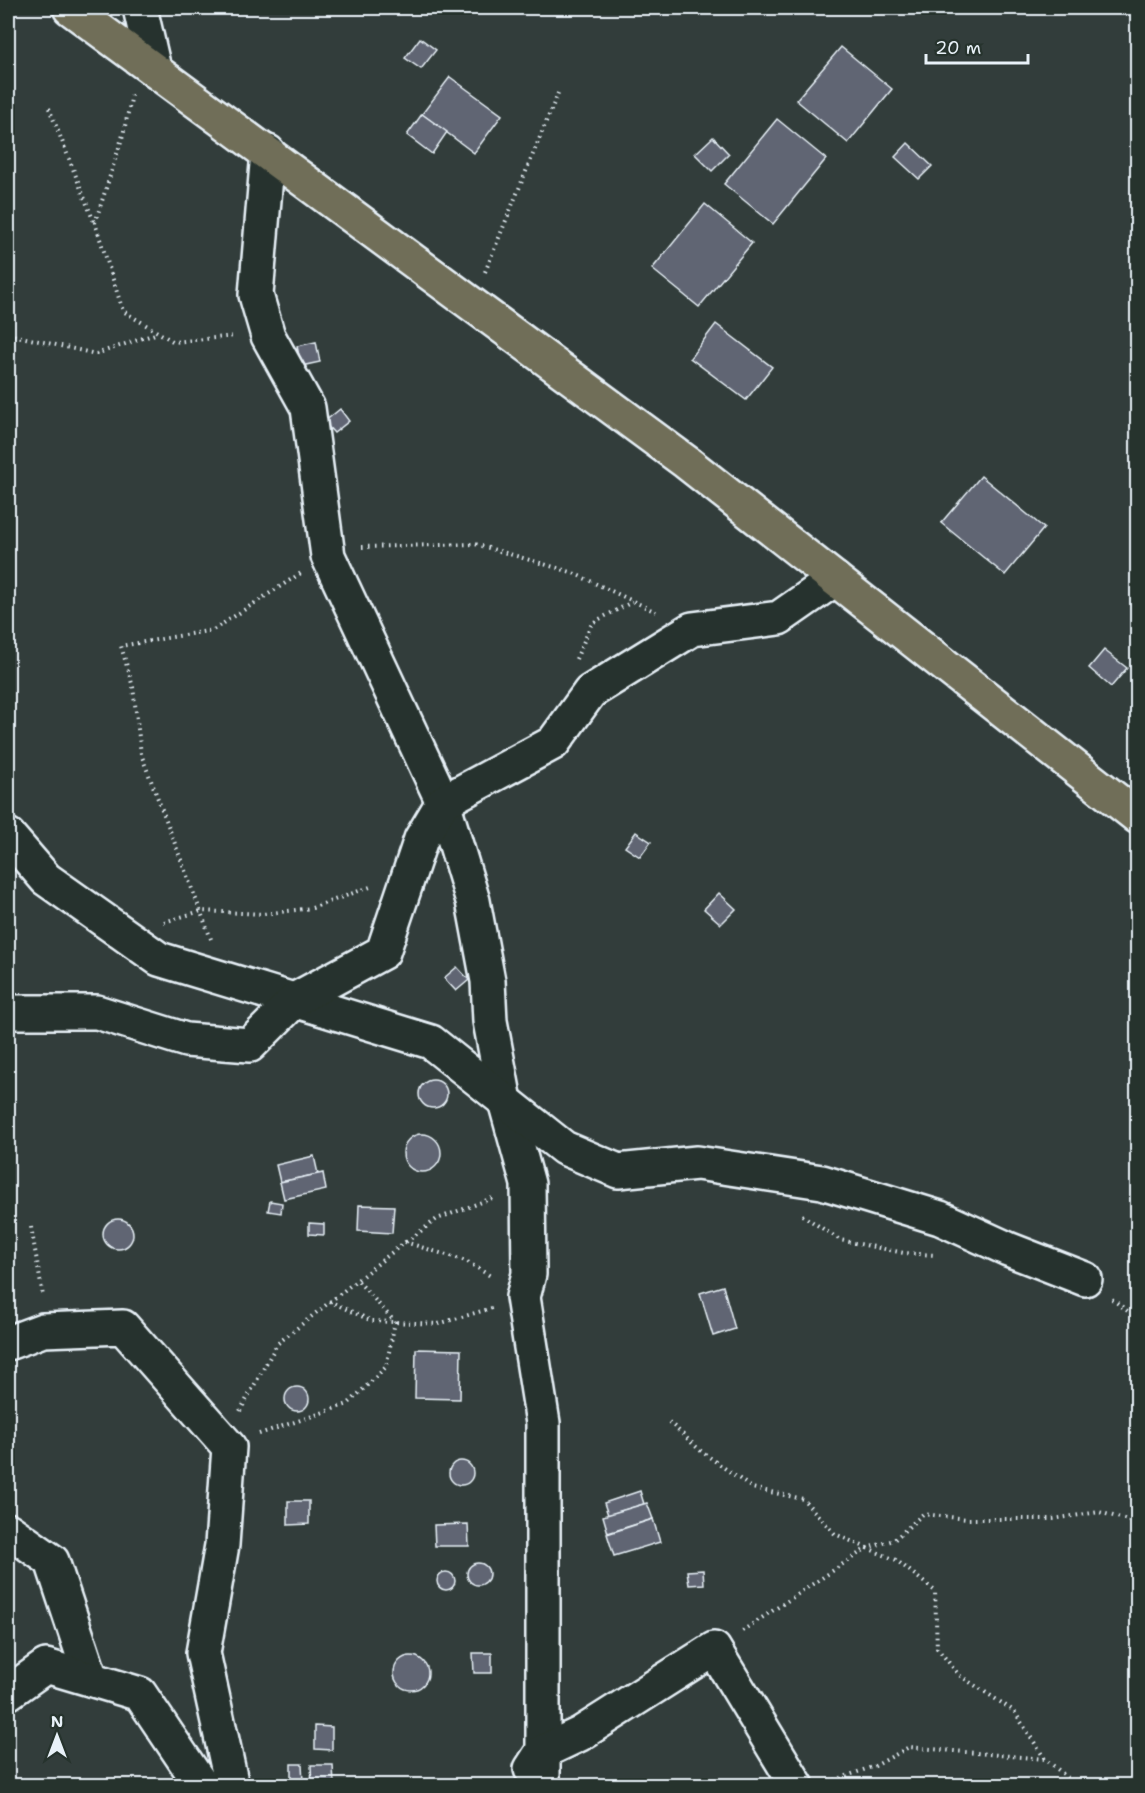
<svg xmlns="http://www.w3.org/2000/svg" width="1145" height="1793" font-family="'Shantell Sans',sans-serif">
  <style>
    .building { fill: #606573; stroke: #e8f1f8; stroke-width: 1.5 }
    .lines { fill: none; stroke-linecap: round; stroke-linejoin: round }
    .minor-casing { stroke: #e8f1f8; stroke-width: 38 }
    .trunk-casing { stroke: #e8f1f8; stroke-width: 38 }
    .path { stroke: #e8f1f8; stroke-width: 4; stroke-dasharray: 1.5 4.5; stroke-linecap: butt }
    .minor { stroke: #26332d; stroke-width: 33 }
    .trunk { stroke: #706e59; stroke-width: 33 }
  </style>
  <rect width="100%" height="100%" fill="#323d3b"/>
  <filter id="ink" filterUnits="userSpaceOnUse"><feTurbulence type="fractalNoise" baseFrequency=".0167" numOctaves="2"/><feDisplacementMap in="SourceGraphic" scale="12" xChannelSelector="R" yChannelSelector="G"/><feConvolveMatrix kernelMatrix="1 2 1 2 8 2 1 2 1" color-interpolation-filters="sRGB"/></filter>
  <g filter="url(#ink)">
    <g class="building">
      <polygon points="420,38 436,50 421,69 405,58"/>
      <polygon points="841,47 892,89 848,143 796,100"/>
      <polygon points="450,77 502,115 474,153 422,114"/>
      <polygon points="422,114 447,132 432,154 407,135"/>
      <polygon points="777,119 826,159 773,224 724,184"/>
      <polygon points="713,137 729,154 712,171 695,154"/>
      <polygon points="908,143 932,166 919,179 895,157"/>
      <polygon points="705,204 752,243 699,307 652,269"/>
      <polygon points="8,244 15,252 14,259 8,264"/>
      <polygon points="716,324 772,367 746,400 690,358"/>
      <polygon points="316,342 320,362 301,366 297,346"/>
      <polygon points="340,409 349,421 334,433 324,422"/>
      <polygon points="981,476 1044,528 1005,575 941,523"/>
      <polygon points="1104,650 1127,668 1111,687 1089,668"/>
      <polygon points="636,832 651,842 640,857 625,847"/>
      <polygon points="719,893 736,909 721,924 704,909"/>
      <polygon points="457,967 469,980 456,991 444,978"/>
      <circle cx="433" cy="1094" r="14"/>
      <circle cx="422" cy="1153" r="19"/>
      <polygon points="314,1156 318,1174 280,1182 276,1165"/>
      <polygon points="323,1173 326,1190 284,1199 280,1182"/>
      <polygon points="270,1201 282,1203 281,1213 268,1211"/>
      <polygon points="359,1205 394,1206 392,1233 358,1231"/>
      <circle cx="118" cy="1234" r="15"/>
      <polygon points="309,1223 324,1224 324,1235 309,1234"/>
      <polygon points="723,1286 735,1329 713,1336 700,1293"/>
      <polygon points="416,1349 461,1350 460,1399 415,1398"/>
      <circle cx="297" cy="1399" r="12"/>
      <circle cx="461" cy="1473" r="12"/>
      <polygon points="640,1491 644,1504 608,1515 604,1503"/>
      <polygon points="288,1501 309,1501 309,1524 288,1525"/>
      <polygon points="647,1503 653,1519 608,1533 603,1516"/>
      <polygon points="653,1519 660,1542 614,1556 607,1534"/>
      <polygon points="468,1524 469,1546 435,1546 434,1525"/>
      <circle cx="478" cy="1574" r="11"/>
      <polygon points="703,1570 704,1584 689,1585 687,1571"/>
      <circle cx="446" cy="1581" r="9"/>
      <polygon points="473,1653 492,1653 492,1673 474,1673"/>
      <circle cx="411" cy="1673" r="17"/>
      <polygon points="315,1726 332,1727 332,1750 315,1749"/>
      <polygon points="291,1764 302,1764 303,1782 291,1782"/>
      <polygon points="311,1765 333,1765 334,1786 312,1786"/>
    </g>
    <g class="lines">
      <defs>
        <g id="minor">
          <polyline points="140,8 154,69"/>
          <polyline points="268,152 256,295 268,336 308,408 328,556 443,802 473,901 488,981 490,1021 505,1101 528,1184 529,1274 523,1297 543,1423 543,1786"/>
          <polyline points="8,835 46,879 159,959 431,1042 564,1148 618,1171 697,1163 822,1182 940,1218 1008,1249 1085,1279"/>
          <polyline points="8,1012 97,1012 186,1040 250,1045 296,999 383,952 421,839 443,802 553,743 590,692 692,629 779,618 835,579"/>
          <polyline points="8,1343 43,1330 123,1327 229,1447 222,1545 203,1653 232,1786"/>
          <polyline points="8,1530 52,1561 91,1679"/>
          <polyline points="8,1693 46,1666 140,1694 202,1786"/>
          <polyline points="531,1769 542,1752 580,1734 714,1649 797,1786"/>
        </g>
        <polyline id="trunk" points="70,8 686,462 1138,817"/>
      </defs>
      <use href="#minor" class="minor-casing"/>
      <use href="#trunk" class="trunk-casing"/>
      <g class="path">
        <polyline points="132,95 123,135 95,223 123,311 174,342 235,336"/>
        <polyline points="49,108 94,222"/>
        <polyline points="485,272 558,93"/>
        <polyline points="8,334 96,354 158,333"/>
        <polyline points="362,547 475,544 571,572 656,612"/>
        <polyline points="576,659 592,623 632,602"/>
        <polyline points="164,922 201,911 263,914 312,908 370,887"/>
        <polyline points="211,939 141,754 133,687 121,646 213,630 301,573"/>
        <polyline points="802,1215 840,1240 904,1253 936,1255"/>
        <polyline points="31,1227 43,1296"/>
        <polyline points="406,1242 437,1219 495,1197"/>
        <polyline points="1112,1299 1138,1319"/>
        <polyline points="329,1301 372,1321 438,1324 492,1308"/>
        <polyline points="240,1411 277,1344 405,1242 466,1261 492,1277"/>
        <polyline points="669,1422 701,1451 752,1488 803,1499 835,1534 867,1548 894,1540 923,1514 967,1519 1053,1519 1099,1512 1138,1523"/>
        <polyline points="259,1434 348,1404 386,1367 395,1322 357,1280"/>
        <polyline points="742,1631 867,1548 896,1560 935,1591 937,1648 959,1675 1014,1711 1045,1759 1078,1786"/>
        <polyline points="829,1782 875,1766 909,1747 1044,1759"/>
      </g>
      <use href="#minor" class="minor"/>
      <use href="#trunk" class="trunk"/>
    </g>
  </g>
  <rect width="1145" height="1793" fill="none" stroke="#26332d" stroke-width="30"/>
  <rect x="15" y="15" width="1115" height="1763" fill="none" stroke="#e8f1f8" stroke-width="2" filter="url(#ink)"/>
  <g transform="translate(57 1736)" stroke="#26332d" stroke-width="4.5" paint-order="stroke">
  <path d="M0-4.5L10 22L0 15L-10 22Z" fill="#e8f1f8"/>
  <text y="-9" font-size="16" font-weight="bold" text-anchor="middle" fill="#e8f1f8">N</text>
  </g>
  <path d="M926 54v9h102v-9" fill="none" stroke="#e8f1f8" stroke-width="3"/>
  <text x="935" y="54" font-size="18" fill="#e8f1f8" stroke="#26332d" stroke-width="4.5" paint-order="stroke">20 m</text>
</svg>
